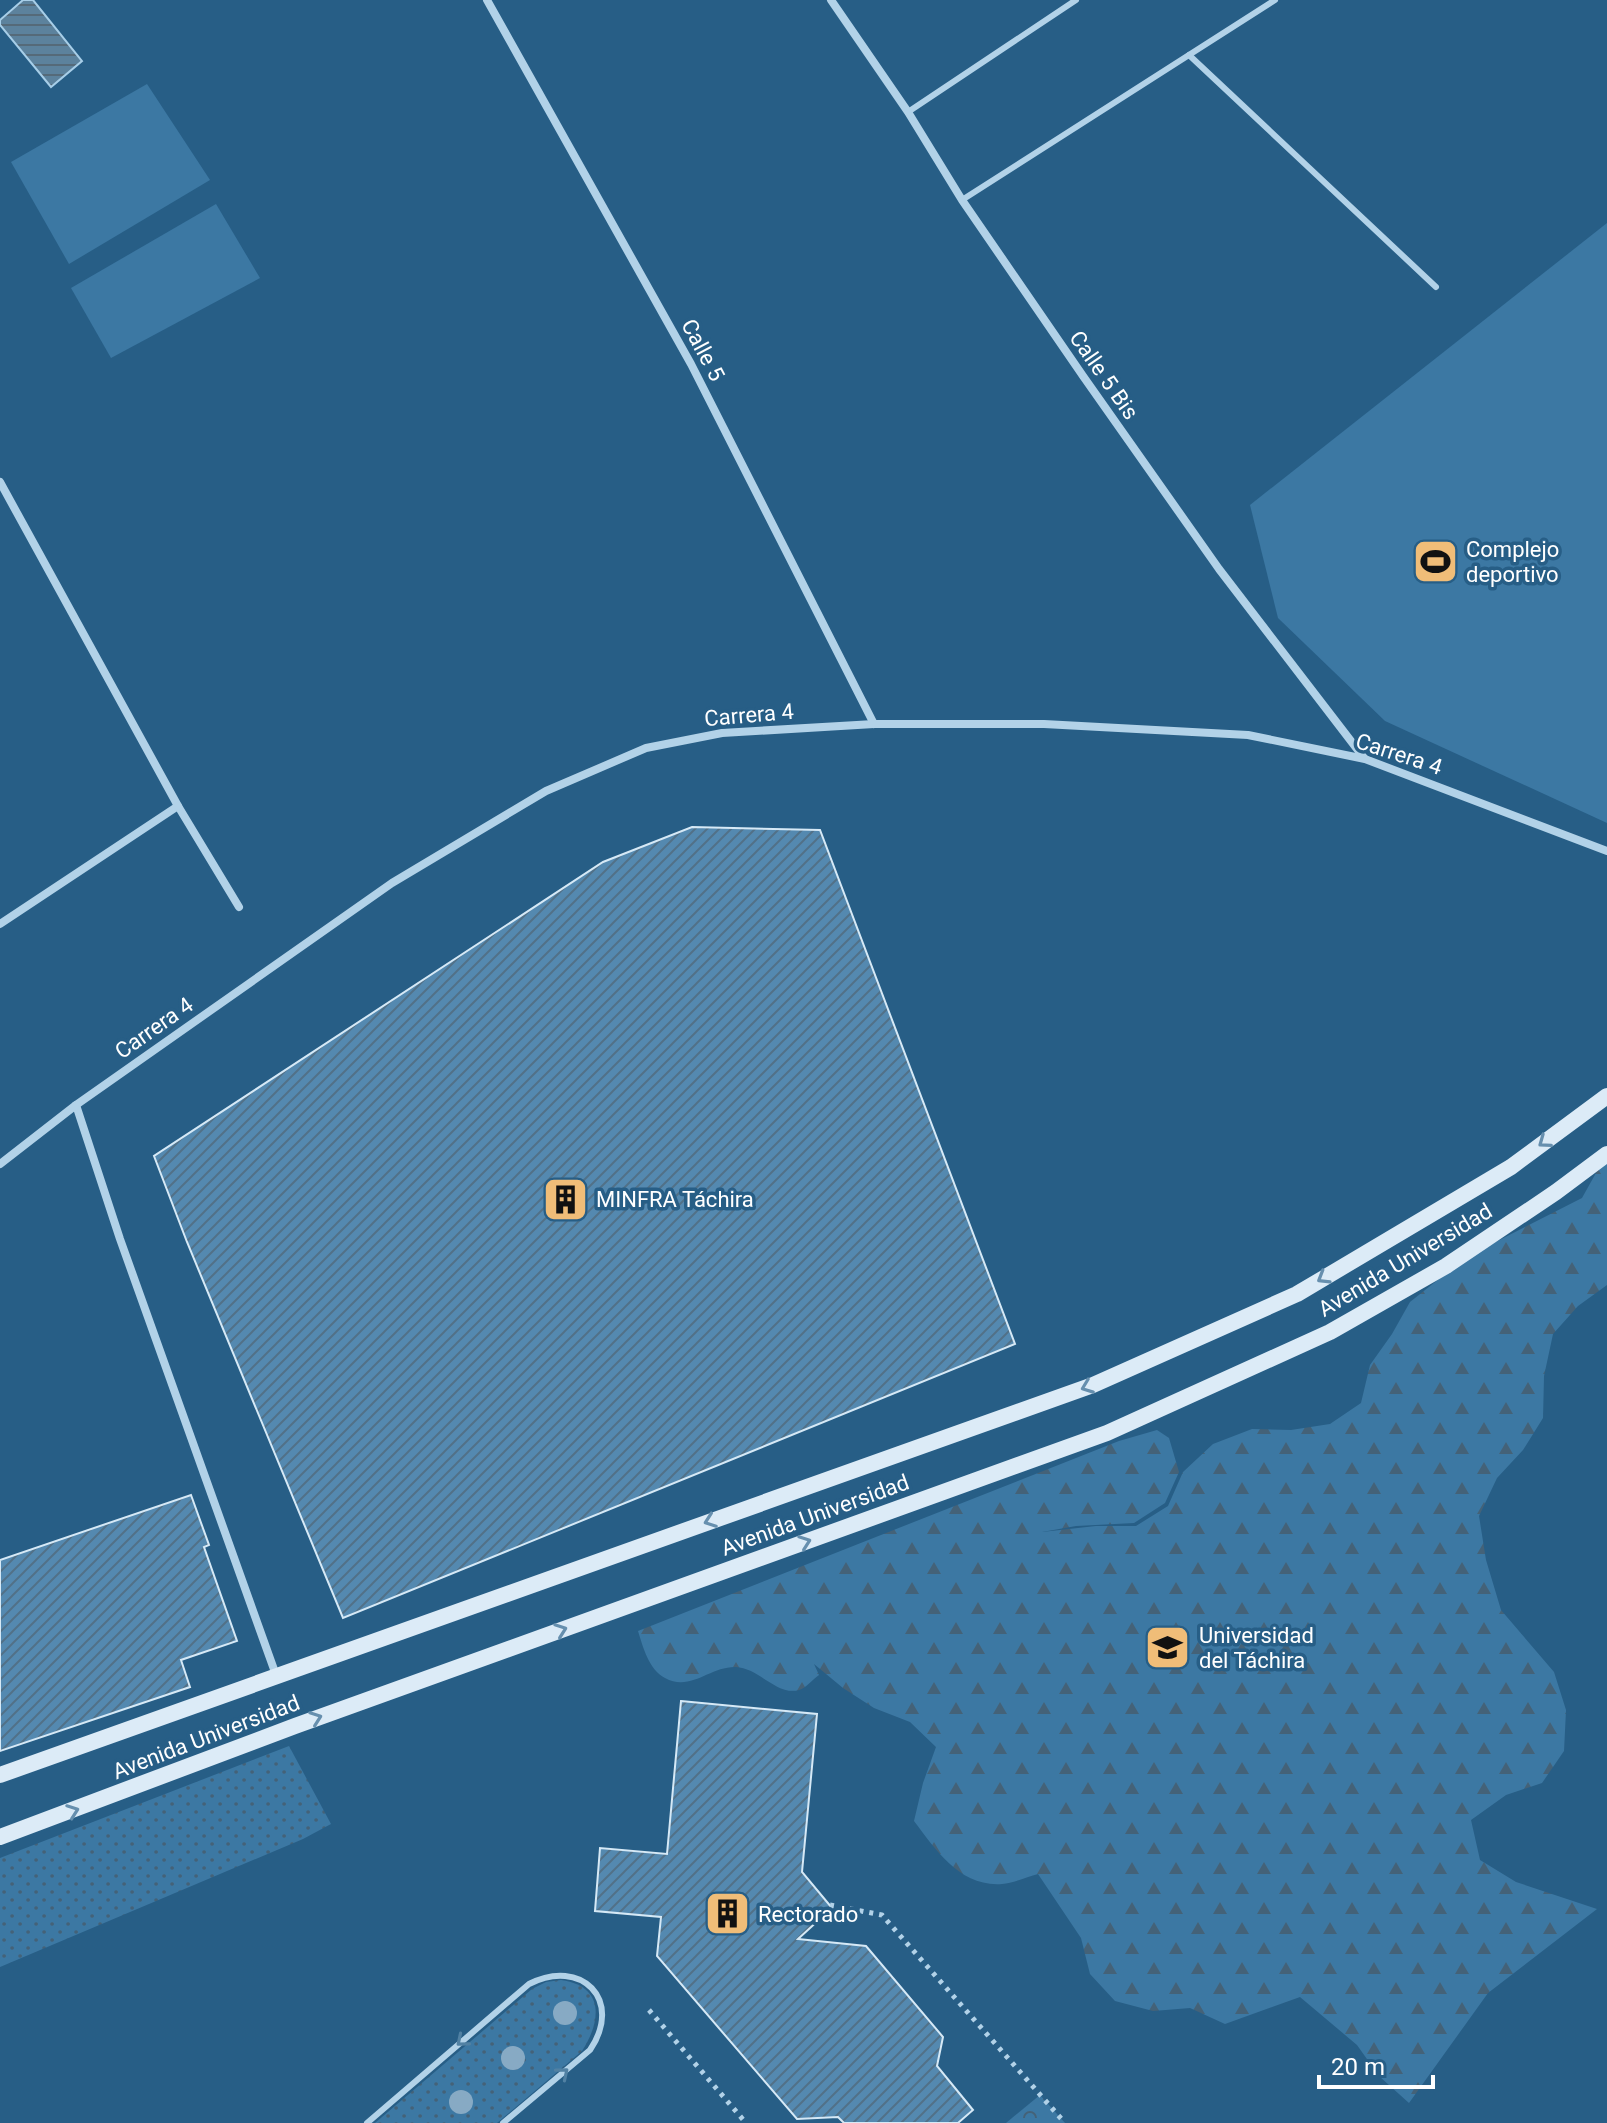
<svg xmlns="http://www.w3.org/2000/svg" width="1607" height="2123" font-family="Roboto,sans-serif">
  <style>
    .grass { fill: url(#grass-dots) }
    .forest { fill: url(#forest-firs) }
    .park { fill: url(#park-crowns) }
    .pitch { fill: #3c78a3 }
    .water { fill: url(#water-rules); stroke: #a7cee8; stroke-width: 2 }
    .building { fill: url(#building-hatch); stroke: #d6e9f6; stroke-width: 2 }
    .lines { fill: none; stroke-linecap: round; stroke-linejoin: round }
    .path { stroke: #b2d2e8; stroke-width: 5; stroke-dasharray: 4 6; stroke-linecap: butt }
    .lane { stroke: #b2d2e8; stroke-width: 6 }
    .street { stroke: #b2d2e8; stroke-width: 8 }
    .secondary { stroke: #dcebf7; stroke-width: 16 }
    .tree { fill: #87aac4 }
    .oneway { stroke: #668fae }
    .oneway2 { stroke: #5181a3 }
    .labels { text-anchor: middle; dominant-baseline: central; stroke-width: 7; stroke-linejoin: round; paint-order: stroke }
    .street-label { font-size: 22px; fill: #fff; stroke: #275e86 }
    .poi-label { font-size: 22px; fill: #fff; stroke: #275e86; text-anchor: start }
  </style>
  <defs>
    <pattern id="grass-dots" width="8" height="8" patternUnits="userSpaceOnUse" patternTransform="scale(2)"><rect width="8" height="8" fill="#3c78a3"/><path d="M2 2h.1M6 6h.1" fill="none" stroke="#446278" stroke-width="1.8" stroke-linecap="round"/></pattern>
    <pattern id="forest-firs" width="22" height="20" patternUnits="userSpaceOnUse" patternTransform="scale(2)"><rect width="22" height="20" fill="#3c78a3"/><path d="M5 1l3.5 6h-7zM16 11l3.5 6h-7z" fill="#446278"/></pattern>
    <pattern id="park-crowns" width="20" height="18" patternUnits="userSpaceOnUse" patternTransform="scale(2)"><rect width="20" height="18" fill="#3c78a3"/><path d="M2 6a3 3 0 1 1 6 0M12 15a3 3 0 1 1 6 0" fill="none" stroke="#446278"/></pattern>
    <pattern id="water-rules" width="6" height="5" patternUnits="userSpaceOnUse" patternTransform="scale(2)"><rect width="6" height="5" fill="#5c829d"/><path d="M0 2.5h6" fill="none" stroke="#556a79"/></pattern>
    <pattern id="building-hatch" width="6" height="6" patternUnits="userSpaceOnUse" patternTransform="scale(2)"><rect width="6" height="6" fill="#5489b0"/><path d="M-1 1l2-2M0 6l6-6M5 7l2-2" fill="none" stroke="#517188"/></pattern>
  </defs>
  <rect width="100%" height="100%" fill="#275e86"/>
  <g class="grass">
    <polygon points="289,1746 331,1824 303,1839 0,1967 0,1858"/>
    <path d="M561,1980c43,6 41,40 21,71l-85,72h-122l157,-134 14,-7z"/>
  </g>
  <path class="forest" d="M1607,1159v126l-29,21 -25,28 -9,42 -1,42 -20,32 -26,28 -18,38 7,44 15,50 53,62 12,38 -2,41 -22,32 -36,12 -35,25 9,40 36,22 81,27 -109,84 -79,110 -30,-27 -22,-31 -57,-48 -75,27 -35,-16 -37,3 -38,-10 -25,-27 -9,-36 -43,-64c-11,3 -25,9 -36,10 -42,3 -66,-34 -88,-63l9,-38 13,-36 -26,-25 -36,-14 -31,-20 -29,-24 5,11c-6,4 -13,13 -20,15 -22,6 -40,-22 -63,-23 -26,-1 -45,25 -71,11 -16,-8 -22,-31 -27,-47l481,-190 38,-11 12,8 10,34 -14,31 -31,20 -58,3 -34,6 54,-6h40l32,-20 15,-34 30,-28 39,-15 39,1 39,-6 31,-21 9,-38 22,-31 18,-32 58,-46 114,-58 19,-34z"/>
  <polygon class="park" points="1040,2095 1065,2123 1006,2123"/>
  <g class="pitch">
    <polygon points="147,84 210,180 69,264 11,162"/>
    <polygon points="216,204 260,278 111,358 71,288"/>
    <polygon points="1607,223 1607,823 1385,721 1278,618 1250,505"/>
  </g>
  <polygon class="water" points="23,0 33,0 82,61 51,87 0,25 0,20"/>
  <g class="building">
    <polygon points="692,827 820,830 1015,1344 343,1618 187,1242 154,1156 603,862"/>
    <polygon points="191,1495 209,1545 204,1547 237,1641 181,1660 190,1687 0,1751 0,1560"/>
    <polygon points="681,1701 817,1714 802,1872 832,1908 798,1939 866,1946 943,2037 937,2066 973,2110 958,2123 844,2123 838,2117 797,2119 657,1956 661,1917 595,1911 600,1848 667,1854"/>
  </g>
  <g class="lines">
    <g class="path">
      <polyline points="830,1905 882,1915 1065,2123"/>
      <polyline points="649,2010 746,2123"/>
    </g>
    <g class="lane">
      <polyline points="1189,55 1436,287"/>
      <polyline points="908,112 1076,0"/>
      <polyline points="962,200 1275,0"/>
      <path d="M367,2123l162,-139c52,-27 95,16 61,66l-87,73"/>
    </g>
    <g class="street">
      <polyline points="487,0 691,364 874,724"/>
      <polyline points="831,0 908,112 962,200 1083,376 1219,569 1364,758"/>
      <polyline points="0,482 178,806 239,907"/>
      <polyline points="0,924 178,806"/>
      <polyline points="76,1105 120,1239 276,1675"/>
      <polyline points="0,1164 76,1105 392,883 546,791 646,748 722,733 874,724 1044,724 1248,735 1365,759 1607,851"/>
    </g>
    <g class="secondary">
      <polyline points="0,1775 1093,1385 1297,1294 1511,1167 1607,1096"/>
      <polyline points="0,1837 295,1726 1107,1433 1330,1332 1446,1266 1556,1192 1607,1154"/>
    </g>
  </g>
  <g class="tree">
    <circle cx="565" cy="2013" r="12"/>
    <circle cx="513" cy="2058" r="12"/>
    <circle cx="461" cy="2102" r="12"/>
  </g>
  <defs><path id="oneway-chevron" d="M-2-3.5L2.5 0L-2 3.5" fill="none" stroke-width="1.6" stroke-linecap="round" stroke-linejoin="round" transform="scale(2)"/></defs>
  <g class="oneway">
    <use href="#oneway-chevron" transform="translate(1544 1142) rotate(144)"/>
    <use href="#oneway-chevron" transform="translate(1323 1278) rotate(149)"/>
    <use href="#oneway-chevron" transform="translate(1087 1387) rotate(159)"/>
    <use href="#oneway-chevron" transform="translate(710 1521) rotate(160)"/>
    <use href="#oneway-chevron" transform="translate(805 1542) rotate(-20)"/>
    <use href="#oneway-chevron" transform="translate(561 1630) rotate(-20)"/>
    <use href="#oneway-chevron" transform="translate(316 1718) rotate(-20)"/>
    <use href="#oneway-chevron" transform="translate(73 1811) rotate(-20)"/>
  </g>
  <g class="oneway2">
    <use href="#oneway-chevron" transform="translate(462 2041) rotate(140)"/>
    <use href="#oneway-chevron" transform="translate(563 2073) rotate(-40)"/>
  </g>
  <defs>
    <symbol id="stadium-square" viewBox="-11 -11 22 22"><rect x="-9" y="-9" width="18" height="18" rx="4" fill="#f0bd78" stroke="#275e86"/><path d="M0-5a6.5 5 0 1 0 0 10a6.5 5 0 1 0 0-10ZM-3.5-1.8h7v3.6h-7Z" fill="#111"/></symbol>
    <symbol id="building-square" viewBox="-11 -11 22 22"><rect x="-9" y="-9" width="18" height="18" rx="4" fill="#f0bd78" stroke="#275e86"/><path d="M-4-6H4V6H1V3H-1V6H-4ZM-2.5-4.3h1.7v1.8h-1.7ZM.8-4.3h1.7v1.8H.8ZM-2.5-1h1.7V.8h-1.7ZM.8-1h1.7V.8H.8Z" fill="#111"/></symbol>
    <symbol id="university-square" viewBox="-11 -11 22 22"><rect x="-9" y="-9" width="18" height="18" rx="4" fill="#f0bd78" stroke="#275e86"/><path d="M0-5L7-2L0 1L-7-2ZM-4 1L0 2.5L4 1V4Q0 6-4 4Z" fill="#111"/></symbol>
  </defs>
  <g fill-rule="evenodd">
    <use href="#stadium-square" x="1410" y="536" width="51" height="51"/>
    <use href="#building-square" x="540" y="1174" width="51" height="51"/>
    <use href="#university-square" x="1142" y="1622" width="51" height="51"/>
    <use href="#building-square" x="702" y="1888" width="51" height="51"/>
  </g>
  <g class="labels">
    <g class="street-label">
      <text transform="translate(703 350) rotate(62)">Calle 5</text>
      <text transform="translate(1104 375) rotate(55)">Calle 5 Bis</text>
      <text transform="translate(749 715) rotate(-5)">Carrera 4</text>
      <text transform="translate(1399 754) rotate(18)">Carrera 4</text>
      <text transform="translate(154 1028) rotate(-35)">Carrera 4</text>
      <text transform="translate(1405 1260) rotate(-31)">Avenida Universidad</text>
      <text transform="translate(815 1515) rotate(-20)">Avenida Universidad</text>
      <text transform="translate(206 1737) rotate(-21)">Avenida Universidad</text>
    </g>
    <g class="poi-label">
      <text x="1466" y="549">Complejo<tspan x="1466" dy="25">deportivo</tspan></text>
      <text x="596" y="1199">MINFRA Táchira</text>
      <text x="1199" y="1635">Universidad<tspan x="1199" dy="25">del Táchira</tspan></text>
      <text x="758" y="1914">Rectorado</text>
    </g>
  </g>
  <path d="M1319 2075v12h114v-12" fill="none" stroke="#ffffff" stroke-width="4"/>
  <text x="1331" y="2075" font-size="24" fill="#ffffff" stroke="#275e86" stroke-width="6" paint-order="stroke">20 m</text>
</svg>
